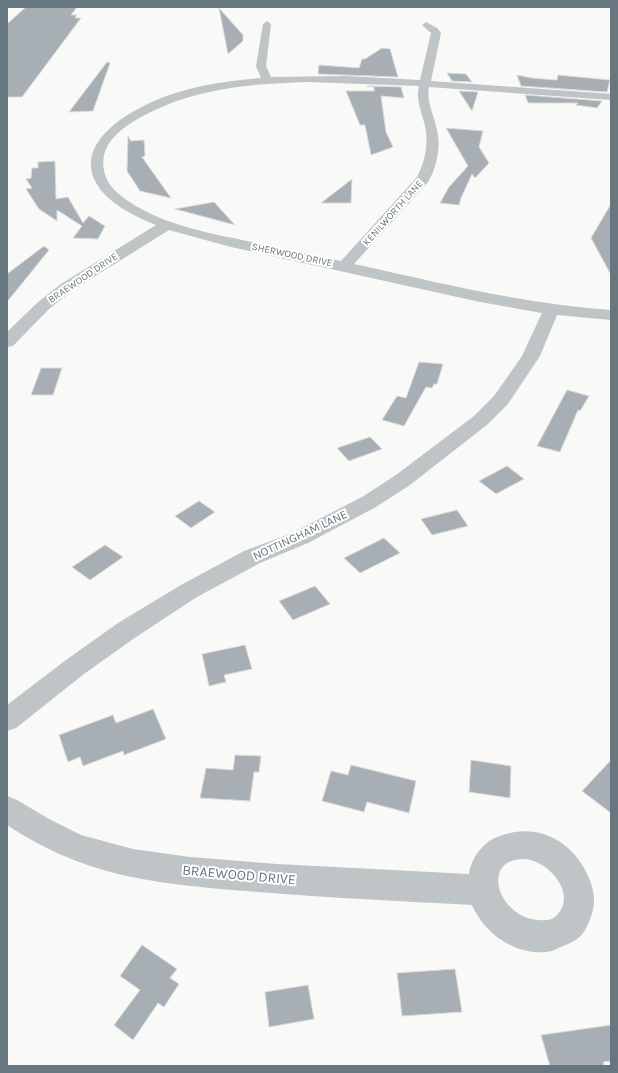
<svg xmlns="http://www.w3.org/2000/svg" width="618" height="1073" font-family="Karla,sans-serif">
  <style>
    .building { fill: #a7afb4; stroke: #dbdbda }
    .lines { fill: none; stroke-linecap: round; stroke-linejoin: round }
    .street { fill: #bfc4c7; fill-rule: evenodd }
    .labels { text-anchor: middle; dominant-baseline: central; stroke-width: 4; stroke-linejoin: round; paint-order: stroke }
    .far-street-label { font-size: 10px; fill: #67777f; stroke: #fff }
    .street-label { font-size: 12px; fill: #67777f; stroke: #fff }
    .near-street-label { font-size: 14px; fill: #67777f; stroke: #fff }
  </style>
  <rect width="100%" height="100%" fill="#f9f9f8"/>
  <g class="building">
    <polygon points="26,7 77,7 71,15 77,15 75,18 81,18 22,97 7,97 7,24"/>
    <polygon points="219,8 243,35 243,41 228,54"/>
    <polygon points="382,48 390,49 398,77 318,74 319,65 359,68 362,59 365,59"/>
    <polygon points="107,62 110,63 93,111 69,112"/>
    <polygon points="447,73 466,74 472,82 452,81"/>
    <polygon points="517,75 531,78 557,80 558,75 610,80 607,92 521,86"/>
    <polygon points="367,86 401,87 404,98 381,96 386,132 393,147 371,155 365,125 360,125 346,91 374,91 374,87"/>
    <polygon points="459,91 478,92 472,111"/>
    <polygon points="525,95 602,101 597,108 576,105 578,103 528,103"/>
    <polygon points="446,128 483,131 479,147 489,163 475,178 472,174 461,198 459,205 440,203 449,187 468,166"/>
    <polygon points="128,136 131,141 144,140 145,156 142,157 171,198 140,191 127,171"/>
    <polygon points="55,161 56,199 68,197 83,223 89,216 105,226 98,239 73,238 82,226 57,210 57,221 39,209 26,189 32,188 26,179 31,178 32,168 38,168 38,162"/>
    <polygon points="352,179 351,203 321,203"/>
    <polygon points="214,202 235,225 175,209"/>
    <polygon points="611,204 611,275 591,238"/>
    <polygon points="44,246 49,250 7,302 7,274"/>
    <polygon points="419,362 443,364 437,384 434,384 432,388 426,387 404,426 382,420 397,396 406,398"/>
    <polygon points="41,368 62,368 53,395 31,395"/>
    <polygon points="567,390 589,396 580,411 578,410 560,452 537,446"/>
    <polygon points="370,437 382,449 349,461 337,448"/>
    <polygon points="507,466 524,479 496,494 479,481"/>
    <polygon points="199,501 215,512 191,528 175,516"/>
    <polygon points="457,510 468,526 432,535 421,519"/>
    <polygon points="384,538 400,553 360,573 344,558"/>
    <polygon points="105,545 123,557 90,580 72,567"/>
    <polygon points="315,586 330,604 293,620 279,601"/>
    <polygon points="245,645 252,669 224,675 226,682 209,686 202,654"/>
    <polygon points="153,709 166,739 124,755 123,751 83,766 80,757 68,762 59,735 113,715 116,723"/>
    <polygon points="235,755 261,756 259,772 254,772 250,801 200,798 206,768 233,770"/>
    <polygon points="471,760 511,766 510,798 469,792"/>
    <polygon points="611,760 611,813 582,791"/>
    <polygon points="351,765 416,781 409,813 367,802 364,812 322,801 331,771 348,775"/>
    <polygon points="142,945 177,969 170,978 179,984 164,1007 158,1003 133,1040 114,1025 140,990 120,976"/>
    <polygon points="455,969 462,1012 402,1016 397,973"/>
    <polygon points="308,985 314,1019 269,1027 265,992"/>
    <polygon points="611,1025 611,1061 603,1062 604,1066 550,1066 541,1035"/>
  </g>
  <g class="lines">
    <g class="street">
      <path d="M267,21l4,3 -5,42 5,11 75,-1 74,4 11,-47 -9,-8 4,-3 11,6 4,5 -10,48 180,13v6l-182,-13c-3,15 5,27 8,43 4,16 0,38 -9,52l-74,82c86,19 170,40 257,46v10l-54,-5 -17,41 -32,48 -20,20 -78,61 -34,22 -68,36 -48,20 -63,34 -61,40 -52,37 -68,54 -9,3v-26l59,-45 52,-37 63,-38 63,-34 48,-18 70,-36 34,-22 78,-59 20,-20 28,-40 20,-43 -62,-11 -249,-55 -62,-17 -96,60 -24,19 -36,37 -6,1v-15l30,-29 24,-19 95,-59c-86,-33 -87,-86 -2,-124 34,-15 71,-20 107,-23l-5,-12 7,-42zM307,82l112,4c-4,17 5,29 7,46 2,15 -2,32 -9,45l-76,84c-30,-6 -59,-12 -89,-19 -44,-9 -96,-18 -132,-47 -13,-10 -19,-24 -16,-40 5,-18 21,-29 37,-38 53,-29 107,-33 166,-35z"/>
      <path d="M7,796l10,4 32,19 32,16 52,14 57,8 87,7 192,10c2,-15 14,-32 28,-37 39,-16 76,3 92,41 6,14 7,27 1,41 -3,8 -6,15 -13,20 -4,3 -9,5 -14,7 -5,2 -11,6 -17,6 -32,3 -62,-19 -74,-47 -71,-4 -143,-7 -214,-13 -96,-8 -168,-12 -251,-67zM523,859c24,0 55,34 34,56 -3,3 -6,5 -11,5 -45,5 -69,-60 -23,-61z"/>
    </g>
  </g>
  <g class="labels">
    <g class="far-street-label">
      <text transform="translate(393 213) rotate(-48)">KENILWORTH LANE</text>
      <text transform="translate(292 255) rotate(12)">SHERWOOD DRIVE</text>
      <text transform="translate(83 278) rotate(-34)">BRAEWOOD DRIVE</text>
    </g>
    <g class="street-label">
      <text transform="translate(300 535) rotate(-25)">NOTTINGHAM LANE</text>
    </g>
    <g class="near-street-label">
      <text transform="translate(239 875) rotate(5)">BRAEWOOD DRIVE</text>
    </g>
  </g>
  <rect width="618" height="1073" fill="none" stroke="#67777f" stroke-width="16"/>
</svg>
